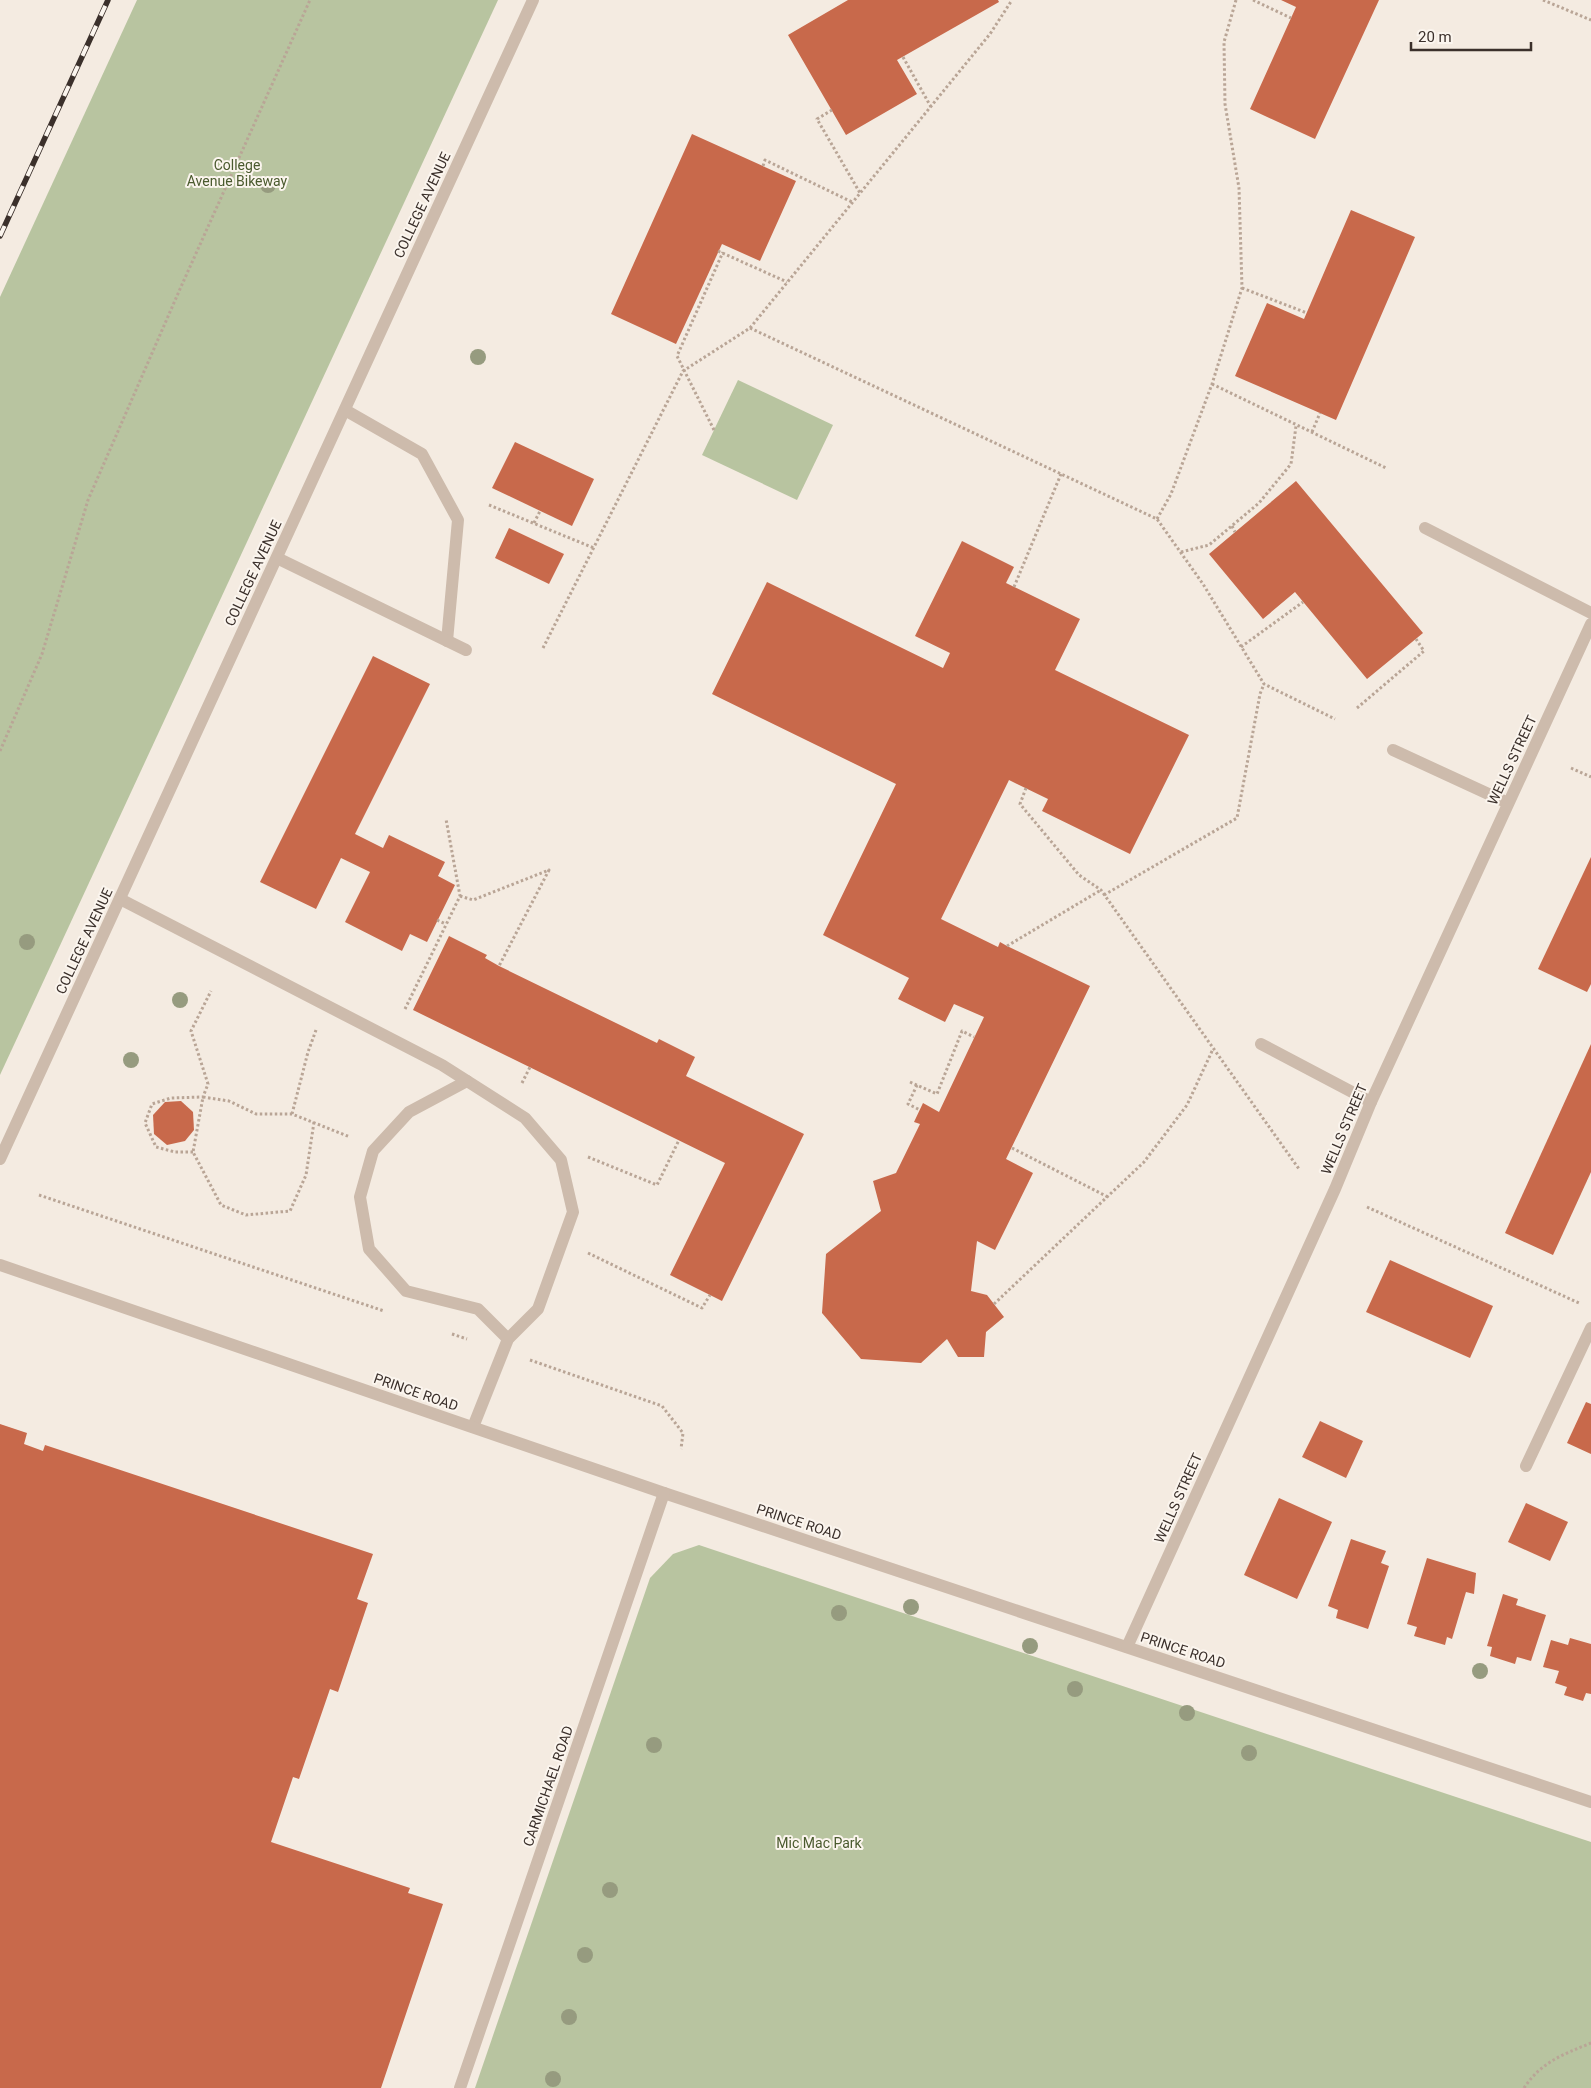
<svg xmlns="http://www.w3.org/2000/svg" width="1591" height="2088" font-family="Roboto,sans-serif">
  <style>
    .green { fill: #b8c4a0 }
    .building { fill: #c8694b }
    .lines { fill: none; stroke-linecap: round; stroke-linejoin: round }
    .path { stroke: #b9a596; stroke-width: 3; stroke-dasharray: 2.5 2.5; stroke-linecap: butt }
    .minor { stroke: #cdbbac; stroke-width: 12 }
    .rail-casing { stroke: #3b302b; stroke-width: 5.5 }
    .rail { stroke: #fbf5ee; stroke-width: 4; stroke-dasharray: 11; stroke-linecap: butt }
    .tree { fill: #969b7f }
    .labels { text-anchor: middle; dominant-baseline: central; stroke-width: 4; stroke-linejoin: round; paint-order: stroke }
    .park-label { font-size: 14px; fill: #4a5a2e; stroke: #fbf5ee }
    .street-label { font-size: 14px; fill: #3b302b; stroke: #fbf5ee }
  </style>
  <rect width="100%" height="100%" fill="#f4ebe1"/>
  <g class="green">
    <polygon points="137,0 498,0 0,1075 0,297"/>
    <polygon points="738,380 833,425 797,500 702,455"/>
    <polygon points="699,1545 1591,1842 1591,2088 475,2088 650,1578 673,1554"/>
  </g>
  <g class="building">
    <polygon points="848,0 998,0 999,2 897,60 917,94 846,135 788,35"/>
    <polygon points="1281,0 1379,0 1315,139 1250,109 1296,7"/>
    <polygon points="692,134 796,181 760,261 722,244 676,344 611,314"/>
    <polygon points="1351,210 1415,237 1336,420 1235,376 1267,303 1304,319"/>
    <polygon points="515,442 594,479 572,526 492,488"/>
    <polygon points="1296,481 1423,633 1367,679 1295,592 1263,619 1209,554"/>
    <polygon points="509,528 564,554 549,584 495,558"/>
    <polygon points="962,541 1014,567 1006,583 1080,619 1055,670 1189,735 1130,854 1042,811 1048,799 1009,780 941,919 998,947 1000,942 1007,946 1090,986 1006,1159 1033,1173 995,1250 977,1241 971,1291 987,1295 1004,1317 986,1332 984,1357 958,1357 947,1339 921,1363 861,1359 822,1313 826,1254 881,1211 873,1181 896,1173 920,1124 914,1122 923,1103 939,1112 984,1017 954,1004 945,1022 898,999 909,978 823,935 896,784 712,694 767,582 943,668 950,653 915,636"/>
    <polygon points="373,656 430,684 355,834 383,848 389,835 445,862 438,876 455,885 427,942 410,934 402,951 345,922 370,872 341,858 316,909 260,882"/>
    <polygon points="1591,857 1591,984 1587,992 1538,969"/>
    <polygon points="449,936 487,955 485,958 499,966 657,1043 659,1039 695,1057 686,1076 804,1134 722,1301 670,1275 725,1163 413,1010"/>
    <polygon points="1591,1044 1591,1172 1553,1255 1505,1233"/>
    <polygon points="181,1101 193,1112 194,1130 185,1141 167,1145 154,1134 153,1115 165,1102"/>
    <polygon points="1390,1260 1493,1306 1470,1358 1366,1312"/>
    <polygon points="1586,1402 1591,1404 1591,1454 1567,1443"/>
    <polygon points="1320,1421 1363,1441 1346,1478 1302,1457"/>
    <polygon points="0,1424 27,1433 24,1444 43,1451 45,1445 373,1554 357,1599 368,1603 338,1692 330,1689 299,1779 293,1777 271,1842 410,1888 408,1893 443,1904 381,2088 0,2088"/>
    <polygon points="1279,1498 1332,1522 1297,1599 1244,1575"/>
    <polygon points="1526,1503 1568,1522 1550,1561 1508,1542"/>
    <polygon points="1351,1539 1386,1551 1381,1563 1389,1566 1368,1629 1336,1618 1338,1610 1328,1606"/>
    <polygon points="1427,1558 1476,1573 1474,1594 1466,1592 1452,1639 1447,1637 1445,1645 1414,1636 1417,1627 1407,1624"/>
    <polygon points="1503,1594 1518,1599 1516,1605 1546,1615 1531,1661 1517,1657 1515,1664 1490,1656 1492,1647 1487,1646"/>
    <polygon points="1570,1638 1591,1644 1591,1694 1586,1693 1583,1701 1564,1695 1567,1687 1555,1683 1559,1671 1543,1667 1551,1640 1568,1645"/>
  </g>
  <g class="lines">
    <g class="path">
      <polyline points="1253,0 1291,18"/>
      <polyline points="1543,0 1591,20"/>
      <polyline points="903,57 931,107"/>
      <polyline points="832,110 817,119 860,193"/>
      <polyline points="763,166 765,160 852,202"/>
      <polyline points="718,251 787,282"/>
      <polyline points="1242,288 1307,313"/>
      <polyline points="750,328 1157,519 1203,584 1264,684 1335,719"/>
      <polyline points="1212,384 1386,468"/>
      <polyline points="714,430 677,356 723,252"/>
      <polyline points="1312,432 1320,413"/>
      <polyline points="489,505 594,548"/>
      <polyline points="1157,519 1171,494 1212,384 1242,288 1239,188 1225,104 1224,42 1236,0"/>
      <polyline points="534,523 540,511"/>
      <polyline points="1232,526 1235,532"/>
      <polyline points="1181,552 1209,545 1259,503 1291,464 1296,426"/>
      <polyline points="1014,587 1061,474"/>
      <polyline points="1241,647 1303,602"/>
      <polyline points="543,648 683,371 750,328 990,34 1012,0"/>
      <polyline points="1357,708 1424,651 1416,639"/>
      <polyline points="0,751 42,654 88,500 180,289 310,0"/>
      <polyline points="1571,768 1591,777"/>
      <polyline points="1026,788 1020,804 1079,875 1101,890 1299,1169"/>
      <polyline points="1104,895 1237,818 1260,694 1264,684"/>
      <polyline points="460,896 473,900 549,870 499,966"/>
      <polyline points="437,920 446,924"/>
      <polyline points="1007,946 1101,890"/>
      <polyline points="405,1009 460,896 446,819"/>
      <polyline points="910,1082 937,1094 962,1031 974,1037"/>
      <polyline points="522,1083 530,1067"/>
      <polyline points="917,1085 908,1104 920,1110"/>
      <polyline points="292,1114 308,1052 316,1030"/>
      <polyline points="314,1122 306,1175 290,1211 246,1215 221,1205 193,1152 203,1097 229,1101 256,1114 292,1114 350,1137"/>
      <polyline points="1012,1148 1108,1197"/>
      <polyline points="193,1152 175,1152 156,1147 145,1123 152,1104 171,1098 203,1097 208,1084 191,1031 211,991"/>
      <polyline points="588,1157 657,1185 679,1140"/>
      <polyline points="39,1195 384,1311"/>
      <polyline points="1367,1207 1579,1303"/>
      <polyline points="588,1253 702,1308 710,1295"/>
      <polyline points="994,1304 1144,1162 1187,1105 1213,1049"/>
      <polyline points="452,1334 467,1339"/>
      <polyline points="530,1360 662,1406 683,1433 681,1449"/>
      <path d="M1524,2088c17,-26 40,-34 67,-45"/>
    </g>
    <g class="minor">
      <polyline points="345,410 422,454 458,520 447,641"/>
      <polyline points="1425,528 1591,613"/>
      <polyline points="277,558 466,650"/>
      <polyline points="1393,750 1508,803"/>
      <polyline points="120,899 442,1065 525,1118 561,1160 573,1212 538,1309 508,1339 473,1427"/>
      <polyline points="1261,1044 1371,1102"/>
      <polyline points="467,1081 409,1112 373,1151 360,1197 369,1249 406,1291 478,1309 508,1339"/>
      <polyline points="0,1159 533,0"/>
      <polyline points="0,1265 664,1493 1591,1802"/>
      <polyline points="1526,1466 1591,1328"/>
      <polyline points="1127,1647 1335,1189 1371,1102 1591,624"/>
      <polyline points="460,2088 664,1493"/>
    </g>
    <defs>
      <polyline id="rail" points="0,236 108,0"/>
    </defs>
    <use href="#rail" class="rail-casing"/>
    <use href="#rail" class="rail"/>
  </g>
  <g class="tree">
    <circle cx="268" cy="185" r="8"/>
    <circle cx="478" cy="357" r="8"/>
    <circle cx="27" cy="942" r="8"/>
    <circle cx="180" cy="1000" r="8"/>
    <circle cx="131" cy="1060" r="8"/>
    <circle cx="911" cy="1607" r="8"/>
    <circle cx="839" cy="1613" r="8"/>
    <circle cx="1030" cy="1646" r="8"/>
    <circle cx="1480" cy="1671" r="8"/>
    <circle cx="1075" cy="1689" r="8"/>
    <circle cx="1187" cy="1713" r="8"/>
    <circle cx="654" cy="1745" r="8"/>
    <circle cx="1249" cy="1753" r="8"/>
    <circle cx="610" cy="1890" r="8"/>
    <circle cx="585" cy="1955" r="8"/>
    <circle cx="569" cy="2017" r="8"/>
    <circle cx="553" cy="2079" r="8"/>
  </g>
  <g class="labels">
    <g class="park-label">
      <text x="237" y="165">College<tspan x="237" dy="16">Avenue Bikeway</tspan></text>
      <text x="819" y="1843">Mic Mac Park</text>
    </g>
    <g class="street-label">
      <text transform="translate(422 205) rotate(-65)">COLLEGE AVENUE</text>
      <text transform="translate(253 573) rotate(-65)">COLLEGE AVENUE</text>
      <text transform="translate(1512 760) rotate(-65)">WELLS STREET</text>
      <text transform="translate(84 941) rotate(-65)">COLLEGE AVENUE</text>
      <text transform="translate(1344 1129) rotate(-67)">WELLS STREET</text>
      <text transform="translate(416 1392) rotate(19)">PRINCE ROAD</text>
      <text transform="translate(1178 1498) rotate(-66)">WELLS STREET</text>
      <text transform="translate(799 1522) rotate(18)">PRINCE ROAD</text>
      <text transform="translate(1183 1650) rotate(18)">PRINCE ROAD</text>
      <text transform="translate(548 1786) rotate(-71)">CARMICHAEL ROAD</text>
    </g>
  </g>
  <path d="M1411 42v8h120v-8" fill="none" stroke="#3b302b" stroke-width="2.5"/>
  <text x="1418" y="42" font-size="15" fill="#3b302b" stroke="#fbf5ee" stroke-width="4" paint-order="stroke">20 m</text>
</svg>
